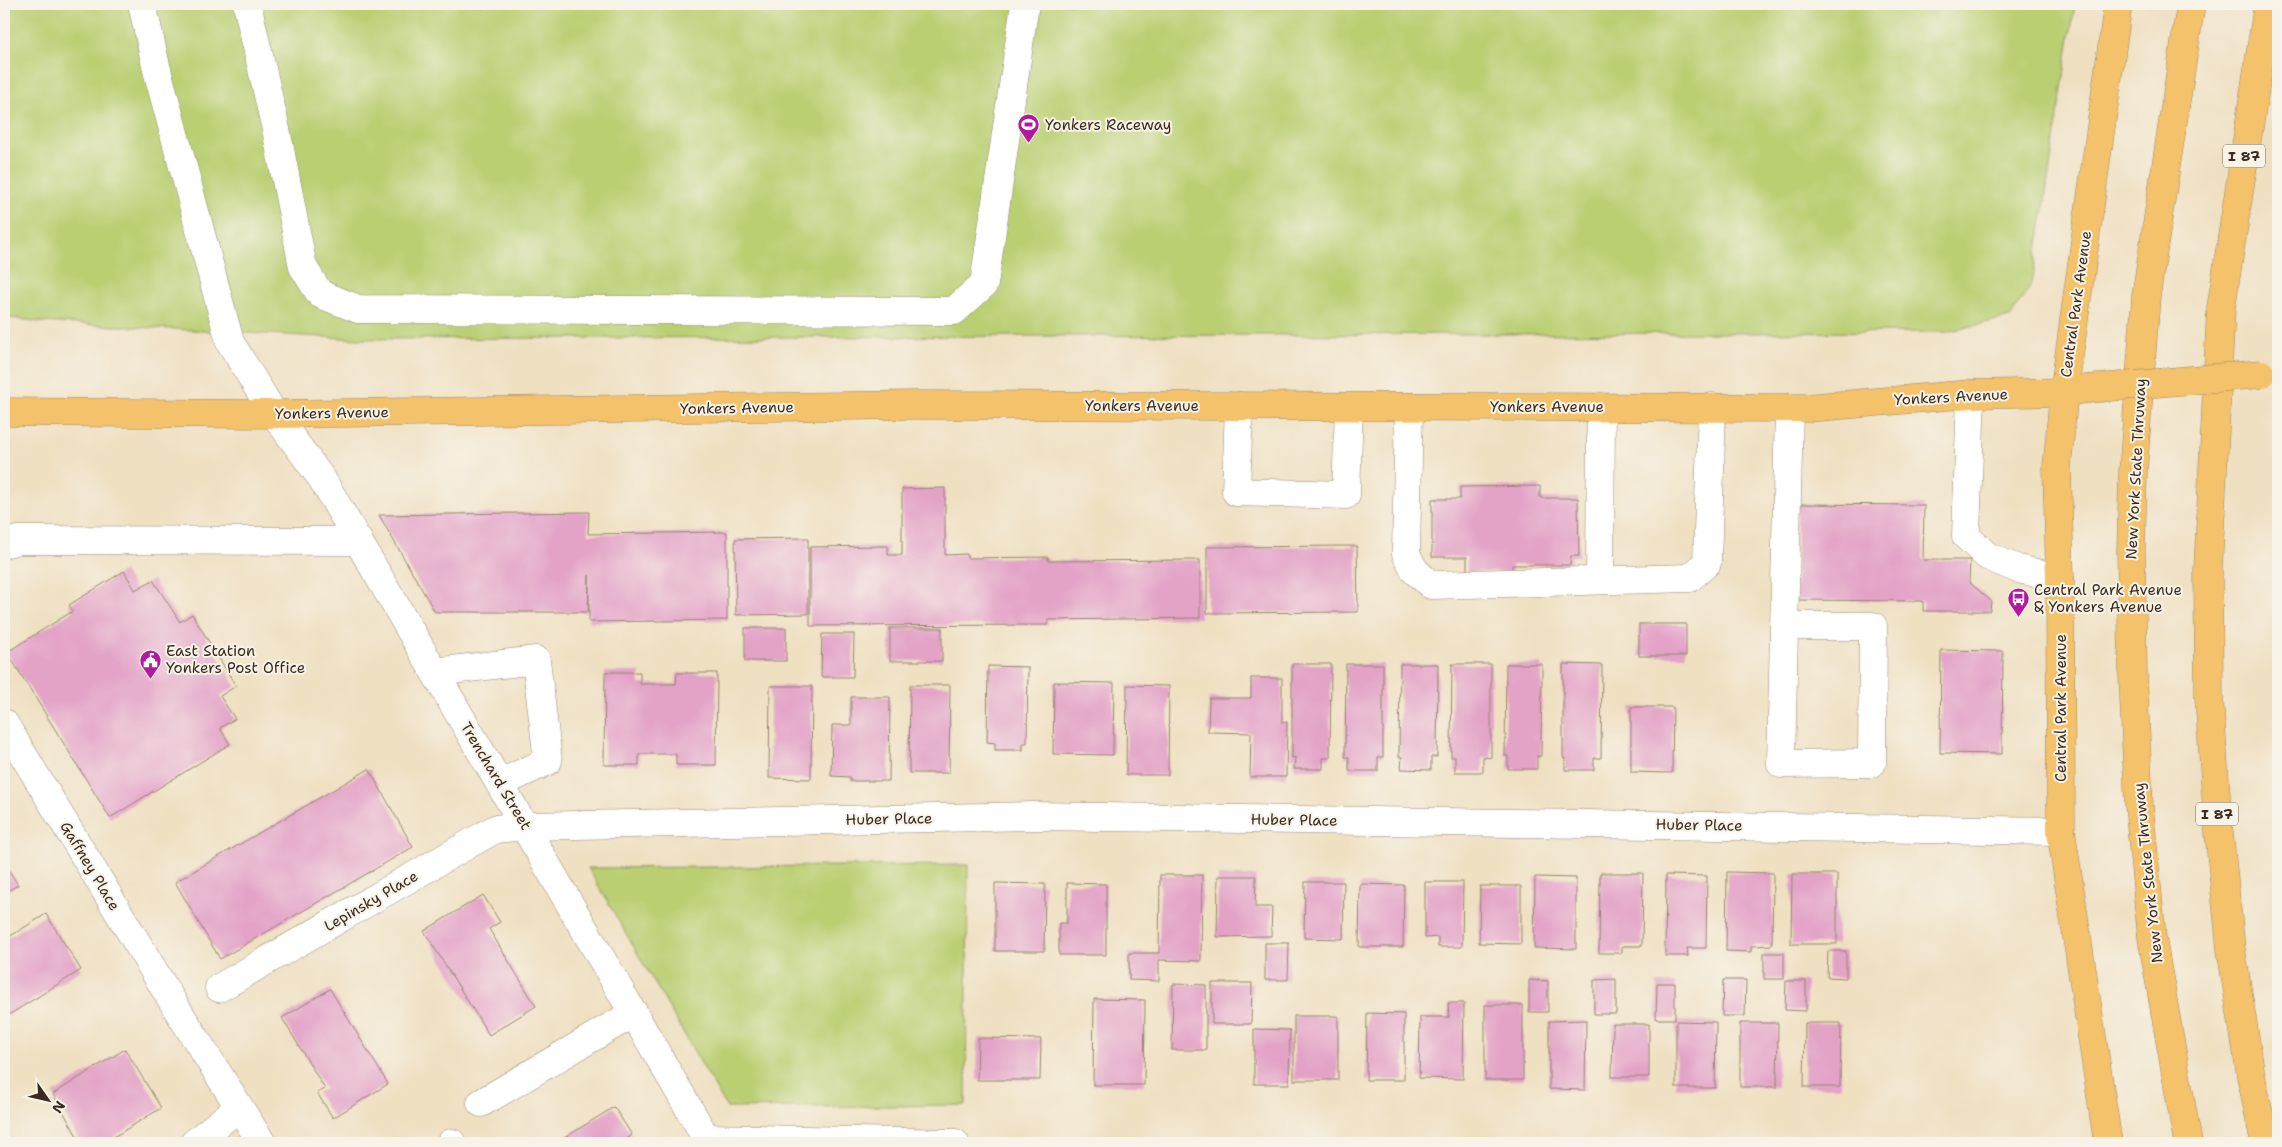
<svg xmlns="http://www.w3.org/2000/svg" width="2282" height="1147" font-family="'Shantell Sans',sans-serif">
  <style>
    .green { fill: #bacf72; stroke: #7a7c48 }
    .building { fill: #e3a3c7 }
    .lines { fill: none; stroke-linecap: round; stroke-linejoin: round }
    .minor-casing { stroke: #958570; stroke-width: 29 }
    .major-casing { stroke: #958570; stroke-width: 29 }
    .highway-casing { stroke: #958570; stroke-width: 29 }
    .minor { stroke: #fff; stroke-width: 28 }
    .major { stroke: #f4c26a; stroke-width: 28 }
    .highway { stroke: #f4c26a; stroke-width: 28 }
    .major-bridge-casing { stroke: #958570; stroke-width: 29; stroke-linecap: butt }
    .major-bridge { stroke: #f4c26a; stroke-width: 28 }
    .labels { text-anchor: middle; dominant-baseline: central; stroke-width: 4; stroke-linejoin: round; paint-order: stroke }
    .shield { fill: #f7f3e8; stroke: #73665b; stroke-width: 1 }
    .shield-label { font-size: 14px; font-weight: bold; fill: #3b2a1e }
    .poi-label { font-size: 15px; fill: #3b2a1e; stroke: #f7f3e8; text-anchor: start }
    .street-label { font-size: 15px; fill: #3b2a1e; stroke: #f7f3e8 }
  </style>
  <rect width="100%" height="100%" fill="#f7f3e8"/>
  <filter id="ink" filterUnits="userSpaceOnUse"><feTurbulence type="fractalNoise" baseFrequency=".02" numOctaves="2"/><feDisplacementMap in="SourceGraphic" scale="10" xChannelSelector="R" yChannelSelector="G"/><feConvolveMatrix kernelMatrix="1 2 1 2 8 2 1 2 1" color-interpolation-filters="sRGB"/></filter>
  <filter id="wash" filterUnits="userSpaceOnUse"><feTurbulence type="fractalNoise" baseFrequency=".0096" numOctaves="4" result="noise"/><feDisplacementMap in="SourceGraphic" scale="20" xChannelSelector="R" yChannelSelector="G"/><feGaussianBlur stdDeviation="1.12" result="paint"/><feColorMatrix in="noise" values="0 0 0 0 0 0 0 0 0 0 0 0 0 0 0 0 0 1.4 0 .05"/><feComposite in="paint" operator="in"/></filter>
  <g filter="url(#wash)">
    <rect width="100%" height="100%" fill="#efe0c2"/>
    <g class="green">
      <polygon points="4,4 2075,4 2032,284 2010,317 1946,332 361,339 40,322 4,317"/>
      <polygon points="968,865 966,1105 727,1108 588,868"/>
    </g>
    <g id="blocks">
      <g class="building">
        <polygon points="1540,486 1540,498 1578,498 1579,556 1571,556 1570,565 1512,565 1512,572 1467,572 1467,557 1432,557 1432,499 1460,499 1460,487"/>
        <polygon points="945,488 945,555 967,554 967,558 1048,557 1048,561 1200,560 1200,618 1048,620 1048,625 810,626 810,547 888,546 888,555 902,555 902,489"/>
        <polygon points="1797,504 1924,505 1923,560 1970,560 1969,582 1991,601 1990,611 1923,611 1923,601 1796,600"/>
        <polygon points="589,512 588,534 727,532 727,620 589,622 589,575 588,612 435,612 379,515"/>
        <polygon points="808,538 808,614 736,615 735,539"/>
        <polygon points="1357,546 1358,612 1207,613 1207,547"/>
        <polygon points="124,571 135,590 153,580 180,622 192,614 236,686 220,696 235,719 220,728 230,744 110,818 7,652 73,611 69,605"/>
        <rect x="1639" y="624" width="47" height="32"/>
        <rect x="745" y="628" width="41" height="33"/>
        <rect x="890" y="628" width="52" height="33"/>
        <polygon points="822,634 854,634 853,677 821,677"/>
        <polygon points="1941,650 2003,651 2002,754 1940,753"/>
        <polygon points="1292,664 1331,664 1330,758 1323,758 1323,769 1294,769 1295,757 1292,758"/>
        <polygon points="1346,664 1383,664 1383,757 1378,757 1378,771 1349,771 1349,757 1345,757"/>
        <polygon points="1400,664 1438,664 1437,757 1431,757 1431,770 1401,769 1402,757 1399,757"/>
        <polygon points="1452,664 1491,664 1491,758 1483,757 1483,772 1455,772 1455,757 1451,757"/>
        <polygon points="1506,664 1542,664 1541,756 1537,756 1537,769 1508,769 1508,756 1505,756"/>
        <polygon points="1563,664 1602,665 1601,758 1594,758 1594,770 1565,770 1565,758 1563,758"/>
        <polygon points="988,666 1028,667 1027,743 1023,743 1023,750 995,750 995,743 987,742"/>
        <polygon points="605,672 640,672 640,684 676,684 677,673 717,673 716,765 676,765 676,754 639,754 639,765 604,765"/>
        <polygon points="1251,678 1282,678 1282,723 1287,722 1286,777 1250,777 1251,733 1208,732 1209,698 1251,698"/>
        <polygon points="1054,682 1114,683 1113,755 1053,754"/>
        <polygon points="910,685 950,685 949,773 909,773"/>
        <polygon points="1127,685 1169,686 1168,775 1126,775"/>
        <polygon points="770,686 812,686 811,779 769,778"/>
        <polygon points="851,697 890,697 889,781 850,781 850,777 831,776 832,725 851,725"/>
        <polygon points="1631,707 1673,707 1672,773 1631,772"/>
        <polygon points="369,769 413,847 220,959 175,882"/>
        <polygon points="4,862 18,885 4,893"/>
        <polygon points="1727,872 1773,873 1772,945 1751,946 1751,952 1726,951"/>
        <polygon points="1600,873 1643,873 1642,946 1622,946 1622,953 1599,953"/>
        <polygon points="1792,874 1837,874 1837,944 1791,944"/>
        <polygon points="1160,875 1202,875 1201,961 1159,960 1159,981 1129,980 1129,953 1159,953"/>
        <polygon points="1666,875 1707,876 1706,948 1687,948 1688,956 1665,956"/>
        <polygon points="1218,876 1256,876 1255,907 1272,907 1271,936 1217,937"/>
        <polygon points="1535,877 1576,878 1576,949 1534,948"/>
        <polygon points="1305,882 1344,882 1343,939 1304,938"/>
        <polygon points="1425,882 1463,882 1462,947 1438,947 1438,937 1425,938"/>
        <polygon points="995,883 1045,884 1044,951 995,951"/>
        <polygon points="1067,883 1106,884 1106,955 1059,955 1059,923 1067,923"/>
        <polygon points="1360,884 1404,885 1403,947 1359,947"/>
        <polygon points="1480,886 1521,886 1521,944 1479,943"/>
        <polygon points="483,895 500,922 489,929 536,1006 489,1035 424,931"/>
        <polygon points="46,914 81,970 7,1016 4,1011 4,940"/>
        <polygon points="1265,943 1289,943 1288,980 1265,980"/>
        <polygon points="1828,951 1846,951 1846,978 1827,977"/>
        <rect x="1764" y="953" width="20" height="26"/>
        <polygon points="1616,979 1616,1014 1594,1014 1594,980"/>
        <polygon points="1529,980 1548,981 1548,1012 1529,1012"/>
        <polygon points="1723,980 1746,980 1745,1016 1722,1016"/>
        <polygon points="1786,981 1806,981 1806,1011 1785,1010"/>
        <polygon points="1212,983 1252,983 1251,1024 1212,1024"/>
        <polygon points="1657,983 1675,983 1675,1019 1656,1019"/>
        <polygon points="1173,984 1206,985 1206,1050 1172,1050"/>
        <polygon points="330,989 388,1084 333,1118 317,1093 325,1089 282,1018"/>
        <polygon points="1094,999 1145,1000 1144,1085 1093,1085"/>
        <polygon points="1448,1003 1464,1003 1463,1079 1419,1078 1420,1017 1449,1017"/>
        <rect x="1485" y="1005" width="38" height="75"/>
        <polygon points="1367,1013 1404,1014 1404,1080 1366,1080"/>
        <rect x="1294" y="1016" width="44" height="64"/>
        <polygon points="1586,1020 1585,1090 1549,1089 1549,1021"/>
        <polygon points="1676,1021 1716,1022 1715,1088 1676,1088"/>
        <polygon points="1740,1023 1778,1023 1777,1087 1740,1087"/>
        <polygon points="1805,1023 1841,1023 1840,1087 1804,1087"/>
        <polygon points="1613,1024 1649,1024 1649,1077 1612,1077"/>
        <polygon points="1254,1029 1290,1030 1289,1084 1254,1084"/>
        <polygon points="978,1038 1041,1039 1040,1080 977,1080"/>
        <polygon points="125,1049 161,1108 104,1143 81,1143 53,1094"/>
        <polygon points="614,1107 632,1135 621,1143 556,1143"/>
      </g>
    </g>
  </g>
  <g filter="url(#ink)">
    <use href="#blocks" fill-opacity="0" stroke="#958570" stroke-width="1"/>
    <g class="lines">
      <defs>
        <g id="minor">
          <polyline points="142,4 157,70 230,342 274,414 322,479 709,1143"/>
          <polyline points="247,4 277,134 303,267 320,294 358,309 954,311 984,284 1025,4"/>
          <polyline points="1971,394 1966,536 1987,556 2018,569 2060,578"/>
          <polyline points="1239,406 1236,492 1346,495 1349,407"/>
          <polyline points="1409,407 1406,554 1415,571 1431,585 1690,578 1707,563 1712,407"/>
          <polyline points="4,544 18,540 359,541"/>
          <polyline points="1600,580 1601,407"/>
          <polyline points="1784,626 1873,626 1872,763 1781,764 1789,408"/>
          <polyline points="435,672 536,660 548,761 501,783"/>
          <polyline points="4,723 177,1009 262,1143"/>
          <polyline points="219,988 495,829 526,826 1032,816 2061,831"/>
          <polyline points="481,1103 634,1013"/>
          <polyline points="706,1138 955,1143"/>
          <polyline points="194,1143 238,1108"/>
          <polyline points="451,1143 452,1143"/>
        </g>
        <g id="major">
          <polyline points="4,412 274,414 914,405 1806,408 1971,394 2064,392 2087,389"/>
          <polyline points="2108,1143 2061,831 2060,578 2057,467 2064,392 2118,4"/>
        </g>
        <g id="highway">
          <polyline points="2188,1143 2152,938 2139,806 2133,676 2131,552 2133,472 2146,296 2191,4"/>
          <polyline points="2265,1143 2251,1076 2231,949 2218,823 2209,697 2208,570 2221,308 2268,4"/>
        </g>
      </defs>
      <use href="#minor" class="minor-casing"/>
      <use href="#major" class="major-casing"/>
      <use href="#highway" class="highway-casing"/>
      <use href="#minor" class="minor"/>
      <use href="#major" class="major"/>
      <use href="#highway" class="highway"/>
      <defs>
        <polyline id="major-bridge" points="2087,389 2261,374"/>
      </defs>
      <use href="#major-bridge" class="major-bridge-casing"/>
      <use href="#major-bridge" class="major-bridge"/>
    </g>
  </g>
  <defs>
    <symbol id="stadium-pin" viewBox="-11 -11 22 30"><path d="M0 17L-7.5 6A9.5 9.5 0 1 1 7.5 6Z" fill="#b5179e" stroke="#f7f3e8"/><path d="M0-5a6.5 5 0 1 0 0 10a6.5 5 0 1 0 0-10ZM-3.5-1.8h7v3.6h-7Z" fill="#fff"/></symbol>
    <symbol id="bus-pin" viewBox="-11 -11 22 30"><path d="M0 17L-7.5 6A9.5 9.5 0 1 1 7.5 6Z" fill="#b5179e" stroke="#f7f3e8"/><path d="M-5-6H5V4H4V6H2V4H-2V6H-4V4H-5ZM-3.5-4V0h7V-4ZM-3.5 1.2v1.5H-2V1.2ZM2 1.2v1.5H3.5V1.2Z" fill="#fff"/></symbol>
    <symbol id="civic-pin" viewBox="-11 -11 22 30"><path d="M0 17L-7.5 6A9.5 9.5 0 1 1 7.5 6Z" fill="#b5179e" stroke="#f7f3e8"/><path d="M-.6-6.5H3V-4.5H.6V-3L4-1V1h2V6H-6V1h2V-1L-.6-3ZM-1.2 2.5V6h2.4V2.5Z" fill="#fff"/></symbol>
  </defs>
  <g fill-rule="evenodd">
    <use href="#stadium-pin" x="1016" y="112" width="25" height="34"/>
    <use href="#bus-pin" x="2006" y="586" width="25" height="34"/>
    <use href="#civic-pin" x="138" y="648" width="25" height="34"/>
  </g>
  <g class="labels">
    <g class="shield">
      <rect x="2223" y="144.5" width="42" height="23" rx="4"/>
      <rect x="2196" y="802.5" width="42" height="23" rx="4"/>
    </g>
    <g class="shield-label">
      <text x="2244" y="156">I 87</text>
      <text x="2217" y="814">I 87</text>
    </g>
    <g class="poi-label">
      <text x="1045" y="125">Yonkers Raceway</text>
      <text x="2034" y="590">Central Park Avenue<tspan x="2034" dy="17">&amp; Yonkers Avenue</tspan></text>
      <text x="166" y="651">East Station<tspan x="166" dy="17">Yonkers Post Office</tspan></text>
    </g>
    <g class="street-label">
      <text transform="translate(2076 304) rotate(-82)">Central Park Avenue</text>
      <text transform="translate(1951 397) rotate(-3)">Yonkers Avenue</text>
      <text x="1142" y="406">Yonkers Avenue</text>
      <text x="1547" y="407">Yonkers Avenue</text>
      <text transform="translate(737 408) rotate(-1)">Yonkers Avenue</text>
      <text transform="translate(332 413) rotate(-1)">Yonkers Avenue</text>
      <text transform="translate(2136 469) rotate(-87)">New York State Thruway</text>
      <text transform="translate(2061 708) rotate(-90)">Central Park Avenue</text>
      <text transform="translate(496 776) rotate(59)">Trenchard Street</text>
      <text transform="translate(889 819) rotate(-1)">Huber Place</text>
      <text transform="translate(1294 820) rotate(1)">Huber Place</text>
      <text transform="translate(1699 825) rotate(1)">Huber Place</text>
      <text transform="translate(90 866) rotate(59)">Gaffney Place</text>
      <text transform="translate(2148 873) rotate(-96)">New York State Thruway</text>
      <text transform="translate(371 901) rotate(-30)">Lepinsky Place</text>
    </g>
  </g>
  <rect width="2282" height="1147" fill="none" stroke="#f7f3e8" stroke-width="20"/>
  <g transform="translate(48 1100) rotate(124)" stroke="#f7f3e8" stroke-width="4" paint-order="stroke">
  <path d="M0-4L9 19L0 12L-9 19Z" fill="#3b2a1e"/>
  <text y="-8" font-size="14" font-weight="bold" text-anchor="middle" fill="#3b2a1e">N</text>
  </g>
</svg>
